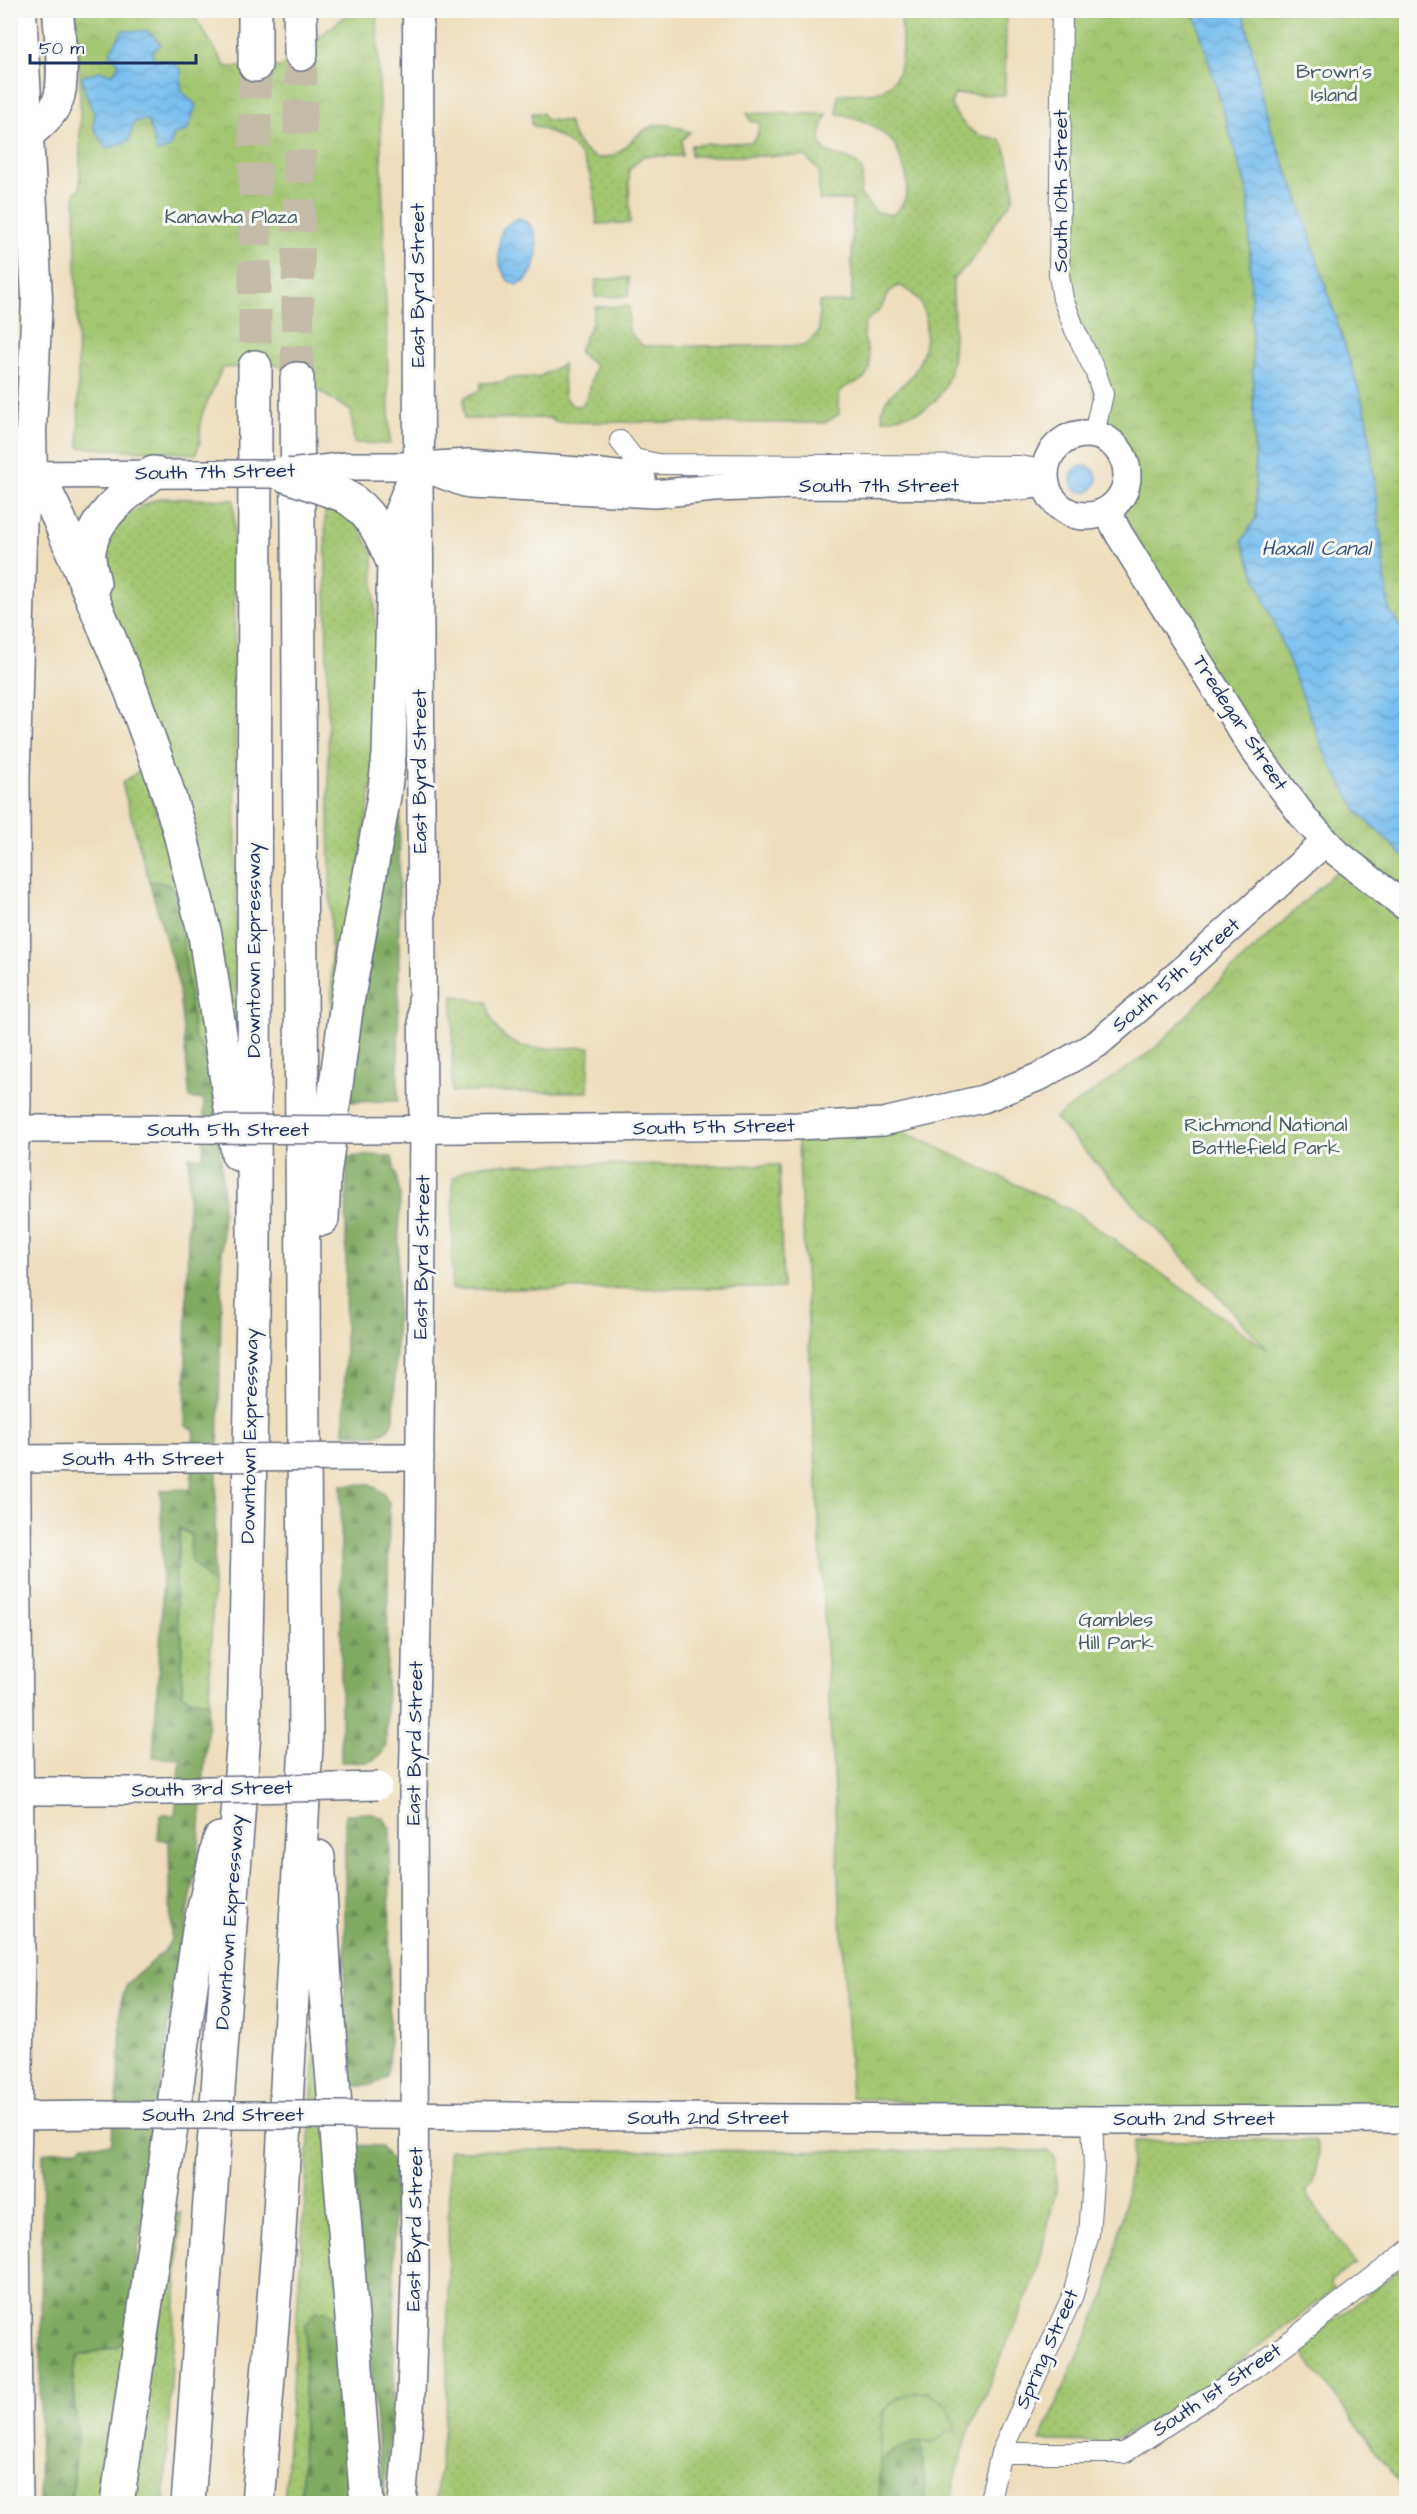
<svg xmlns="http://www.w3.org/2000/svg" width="1417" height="2514" font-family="'Architects Daughter',sans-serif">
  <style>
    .grass { fill: url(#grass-dots); stroke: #5f7a67; stroke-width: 1.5 }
    .forest { fill: url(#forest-firs); stroke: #4e6d60; stroke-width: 1.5 }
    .park { fill: url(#park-crowns); stroke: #5f7a67; stroke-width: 1.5 }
    .garden { fill: #a3c670; stroke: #5f7a67; stroke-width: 1.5 }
    .water { fill: url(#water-waves); stroke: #4a77a7; stroke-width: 1.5 }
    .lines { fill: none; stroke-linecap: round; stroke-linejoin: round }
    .highway-tunnel { stroke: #c4bba9; stroke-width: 33; stroke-dasharray: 33 16; stroke-linecap: butt }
    .street-casing { stroke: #656c7f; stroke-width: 22 }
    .secondary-casing { stroke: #656c7f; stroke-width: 30 }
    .primary-casing { stroke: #656c7f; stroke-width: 33 }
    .highway-casing { stroke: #656c7f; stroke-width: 36 }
    .street { stroke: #fff; stroke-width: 20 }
    .secondary { stroke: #fff; stroke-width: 27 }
    .primary { stroke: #fff; stroke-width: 30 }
    .highway { stroke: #fff; stroke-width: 33 }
    .secondary-bridge-casing { stroke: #656c7f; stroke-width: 30; stroke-linecap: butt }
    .highway-bridge-casing { stroke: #656c7f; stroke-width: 36; stroke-linecap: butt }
    .secondary-bridge { stroke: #fff; stroke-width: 27 }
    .highway-bridge { stroke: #fff; stroke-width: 33 }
    .labels { text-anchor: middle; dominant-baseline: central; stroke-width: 6; stroke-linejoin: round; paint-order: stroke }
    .park-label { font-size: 20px; fill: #445c63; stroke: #f6f6f2 }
    .street-label { font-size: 20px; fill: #1b2f5e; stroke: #f6f6f2 }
    .water-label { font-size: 21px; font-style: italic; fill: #325382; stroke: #f6f6f2 }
  </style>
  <defs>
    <pattern id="grass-dots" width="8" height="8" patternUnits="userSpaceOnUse" patternTransform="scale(1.5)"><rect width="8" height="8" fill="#a3c670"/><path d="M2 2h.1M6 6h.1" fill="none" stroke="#8caa63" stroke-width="1.8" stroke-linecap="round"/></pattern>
    <pattern id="forest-firs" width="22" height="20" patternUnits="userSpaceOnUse" patternTransform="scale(1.5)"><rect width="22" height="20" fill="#82ab62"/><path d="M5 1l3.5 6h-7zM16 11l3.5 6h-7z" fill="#6a8c54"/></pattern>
    <pattern id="park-crowns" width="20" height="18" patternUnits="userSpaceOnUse" patternTransform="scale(1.5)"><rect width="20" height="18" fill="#a3c670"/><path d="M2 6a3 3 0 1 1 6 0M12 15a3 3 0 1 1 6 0" fill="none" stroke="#8caa63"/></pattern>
    <pattern id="water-waves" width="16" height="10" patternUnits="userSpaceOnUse" patternTransform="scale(1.5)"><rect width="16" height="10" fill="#78bff0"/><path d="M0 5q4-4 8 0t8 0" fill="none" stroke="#629cc6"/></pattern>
  </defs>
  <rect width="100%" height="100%" fill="#f6f6f2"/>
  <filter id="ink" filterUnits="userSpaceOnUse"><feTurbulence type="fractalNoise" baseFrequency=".0167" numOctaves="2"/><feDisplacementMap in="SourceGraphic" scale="12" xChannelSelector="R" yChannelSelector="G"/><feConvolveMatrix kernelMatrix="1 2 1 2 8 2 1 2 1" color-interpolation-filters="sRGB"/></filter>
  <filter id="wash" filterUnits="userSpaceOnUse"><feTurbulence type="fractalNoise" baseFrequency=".008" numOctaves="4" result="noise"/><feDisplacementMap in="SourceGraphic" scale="24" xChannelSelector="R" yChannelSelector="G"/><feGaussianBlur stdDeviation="1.35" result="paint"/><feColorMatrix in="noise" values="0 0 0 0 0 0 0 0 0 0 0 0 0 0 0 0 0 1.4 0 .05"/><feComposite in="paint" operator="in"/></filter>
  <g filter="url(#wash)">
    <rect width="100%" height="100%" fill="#eedebc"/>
    <g class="grass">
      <path d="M901,11h105l-1,84 -50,-1 -4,10c5,14 20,31 36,33 4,1 9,0 13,3 7,5 16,50 13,58 -2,7 -9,12 -13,18 -16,22 -24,47 -47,62 -1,46 14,128 -47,137 -9,1 -14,5 -23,4 -6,-21 19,-31 29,-44 12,-17 16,-37 13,-57 -2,-17 -10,-24 -24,-32 -14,2 -14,12 -20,22 -5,7 -13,8 -16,17 -6,17 11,32 2,49 -7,13 -24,7 -28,22 -2,6 0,12 0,18l-14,9 -271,-1 -1,-4 -89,1v-21l16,-8 1,-7 22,-1 6,-4 30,-1 24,-13 1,33 9,9 9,-1 6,-10 7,-29 -17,-14 14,-29 3,-16 34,-1v26l14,14h161l15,-14v-30h33v-102h-33v-29l-14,-15h-114v-11l60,-3 6,-5 3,-15h-9l-4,-9 80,1c-25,56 25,32 35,57 3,6 -2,16 -2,23l16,18 16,3c19,-13 18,-36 9,-54 -2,-6 -3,-13 -7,-17 -14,-17 -36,-28 -57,-30l1,-20c13,-1 26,0 38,-2 34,-8 25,-55 25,-81z"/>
      <path d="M532,113h10l4,7 22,1c5,18 12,29 29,37 39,2 37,-53 93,-26l-8,8v16h-39l-14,14 1,53 -33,1c-4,-55 -9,-80 -65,-99z"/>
      <polygon points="629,278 629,296 595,297 596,280"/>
      <path d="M161,498l73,2 3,571 -132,-475 -1,-56c18,-21 30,-33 57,-42z"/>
      <polygon points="325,503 355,519 373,555 379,744 332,1025"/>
      <polygon points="142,769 179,881 212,1049 203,1050 194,1038 179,903 171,885 149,881 122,783"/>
      <path d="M453,995c13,1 21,8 34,7 10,59 58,45 103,45l-2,45h-136z"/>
      <path d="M488,1164l291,1 4,123 -331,1 1,-111c11,-9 21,-13 35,-14z"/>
      <polygon points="180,1528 191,1535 191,1559 213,1585 209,1703 190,1699 182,1693 182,1638 177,1619 175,1589"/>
      <polygon points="318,2008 340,2321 306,2324 301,2503 284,2504"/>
      <polygon points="1309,2140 1315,2142 1319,2154 1312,2186 1305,2192 1356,2264 1330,2282 1334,2290 1219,2376 1166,2412 1130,2432 1107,2442 1040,2441 1106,2292 1124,2210 1134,2141"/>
      <polygon points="449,2150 1048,2151 1054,2158 1056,2166 1056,2190 1036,2276 967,2436 949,2503 925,2503 921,2441 933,2442 883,2412 879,2503 435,2504 447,2400"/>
      <polygon points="181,2213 164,2503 127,2504 172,2215"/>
      <polygon points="1406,2265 1406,2493 1299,2347"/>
      <polygon points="126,2339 103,2503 72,2504 77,2433 73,2373 78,2356 116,2347"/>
    </g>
    <g class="forest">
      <polygon points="400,760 398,1101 348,1102"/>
      <polygon points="149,881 171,885 179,903 194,1038 203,1050 212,1049 223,1188 219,1420 213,1585 190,1559 191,1535 180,1528 175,1589 177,1619 182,1638 182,1693 190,1699 209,1703 198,1857 173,1998 126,2339 116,2347 78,2356 73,2373 77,2433 72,2503 39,2504 43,2153 78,2148 84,2144 111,2144 119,2081 121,2002 127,1984 167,1948 171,1939 169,1841 158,1839 160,1815 175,1815 181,1759 153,1757 162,1612 161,1490 191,1489 194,1429 185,1426 189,1157 203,1158 204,1100 190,1098 178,982"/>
      <path d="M374,1155l18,2 8,37 -6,225c-8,24 -30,15 -50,14l3,-276z"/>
      <path d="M370,1484l13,9 6,10 -3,243c-10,21 -25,16 -45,16v-277z"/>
      <path d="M371,1813l12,5 7,10 -1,227 -2,22c-14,11 -25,9 -42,9v-272z"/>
      <polygon points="352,2145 381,2146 394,2165 394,2391 383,2503"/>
      <polygon points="316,2311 326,2311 340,2321 352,2503 301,2504 306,2324"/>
      <polygon points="921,2441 926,2503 879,2504 880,2461 905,2444"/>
    </g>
    <g class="park">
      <polygon points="76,11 191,11 226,67 281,67 352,11 377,11 390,444 354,443 351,411 277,365 222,368 201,417 200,442 196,454 79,447 75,191 80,190 80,84"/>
      <path d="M1062,11h132l55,186 7,321 -14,23 116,271 48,46v34l-72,-60 -81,-83 -139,-243c20,-23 16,-54 -12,-70l-1,-24 -38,-113z"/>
      <polygon points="1243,11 1406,11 1406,635 1389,611 1367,416 1297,196 1270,128"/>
      <polygon points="1337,871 1406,925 1406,2119 1092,2120 851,2097 797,1126 883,1122 1075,1212 1268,1350 1055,1118 1154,1049 1221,980"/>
    </g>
    <path class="garden" d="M924,2392c22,7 27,16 32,38l-10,1c-8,17 -27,7 -42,14 -9,3 -16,10 -24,16 2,-41 -5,-64 44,-69z"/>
    <g class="water">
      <polygon points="1194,11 1243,11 1270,128 1297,196 1367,416 1389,610 1406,635 1406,858 1358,812 1326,756 1242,541 1256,518 1249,197"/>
      <polygon points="122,31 148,31 161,44 152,52 154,61 170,60 181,70 181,91 196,105 187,131 174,134 170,148 157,152 148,120 134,122 129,141 106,149 93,126 95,116 85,92 82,77 99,71 113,74 119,63 110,53"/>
      <path d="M517,218c43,10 7,101 -15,52 -5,-12 -4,-30 1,-42z"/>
      <circle cx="1084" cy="479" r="13"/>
    </g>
  </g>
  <g filter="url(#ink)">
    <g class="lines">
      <g class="highway-tunnel">
        <polyline points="255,65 255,367"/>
        <polyline points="297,379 301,54"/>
      </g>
      <defs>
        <g id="street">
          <polyline points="1062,10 1059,275 1063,299 1075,330 1096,373 1103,394 1094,434"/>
          <polyline points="620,441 634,459 658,464 1020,466 1044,470"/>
          <polyline points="1001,2453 1124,2453 1264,2361 1406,2252"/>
          <polyline points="989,2504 1001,2453 1073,2295 1089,2234 1094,2168 1092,2120"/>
        </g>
        <g id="secondary">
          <circle cx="1086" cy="475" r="41"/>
          <polyline points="347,466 419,466 468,463 592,472 642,478"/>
          <polyline points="419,466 470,485 655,494 714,488 796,485 1020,486 1045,483"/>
          <polyline points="10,475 197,474"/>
          <polyline points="1107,511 1119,534 1253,749 1305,819 1336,852 1406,907"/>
          <polyline points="10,1129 196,1129"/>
          <polyline points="362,1130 797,1126 883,1122 983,1099 1041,1076 1097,1044 1196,959 1325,842"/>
          <polyline points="379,1457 420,1457"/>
          <polyline points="10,1459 181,1458"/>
          <polyline points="10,1791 167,1791"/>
          <polyline points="362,2115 1092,2120 1406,2119"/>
          <polyline points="10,2116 100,2115"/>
          <polyline points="19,2504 16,2223 21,1961 14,1161 17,1105 16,777 23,522 32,475"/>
          <polyline points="402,2504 411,2395 415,2278 413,1790 419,1536 423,1130 419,477"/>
        </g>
        <g id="primary">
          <polyline points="21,10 37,298 31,431 32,475"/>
          <polyline points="418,10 419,466"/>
          <path d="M27,136c11,-10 26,-21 31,-36 8,-20 1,-66 0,-90"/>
        </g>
        <g id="highway">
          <polyline points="300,10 301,54"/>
          <polyline points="255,65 255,10"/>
          <polyline points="32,475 49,498 59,519 131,690 165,783 179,829 205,935 238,1154"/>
          <path d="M343,495c29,16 38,40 51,69"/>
          <path d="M94,583c-2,-10 -6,-21 -5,-32 4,-35 39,-58 64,-78"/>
          <polyline points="322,1219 324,1176 347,1002 384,796 389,755 394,564 401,512 419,466"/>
          <polyline points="318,1857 325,1982 367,2504"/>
          <polyline points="117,2504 199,1930 220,1839"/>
          <polyline points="188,2504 244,1732 254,1265 255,367"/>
          <polyline points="258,2504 278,2248 306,1745 297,379"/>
        </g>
      </defs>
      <use href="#street" class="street-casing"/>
      <use href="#secondary" class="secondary-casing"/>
      <use href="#primary" class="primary-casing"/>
      <use href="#highway" class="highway-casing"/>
      <use href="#street" class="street"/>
      <use href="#secondary" class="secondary"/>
      <use href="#primary" class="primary"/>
      <use href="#highway" class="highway"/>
      <defs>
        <g id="secondary-bridge">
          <polyline points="197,474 282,474 347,466"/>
          <polyline points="196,1129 362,1130"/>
          <polyline points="181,1458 379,1457"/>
          <polyline points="167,1791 378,1786"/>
          <polyline points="100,2115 362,2115"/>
        </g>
        <polyline id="highway-bridge" points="282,474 343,495"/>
      </defs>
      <use href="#secondary-bridge" class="secondary-bridge-casing"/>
      <use href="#highway-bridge" class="highway-bridge-casing"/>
      <use href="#secondary-bridge" class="secondary-bridge"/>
      <use href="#highway-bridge" class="highway-bridge"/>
    </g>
  </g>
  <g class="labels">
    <g class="park-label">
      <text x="1334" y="72">Brown's<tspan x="1334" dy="23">Island</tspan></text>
      <text x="231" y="217">Kanawha Plaza</text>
      <text x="1266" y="1125">Richmond National<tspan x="1266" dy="23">Battlefield Park</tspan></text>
      <text x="1116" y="1620">Gambles<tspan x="1116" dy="23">Hill Park</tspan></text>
    </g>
    <g class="street-label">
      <text transform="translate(1061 191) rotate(-90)">South 10th Street</text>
      <text transform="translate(418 285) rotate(-90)">East Byrd Street</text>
      <text transform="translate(215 472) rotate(-1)">South 7th Street</text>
      <text x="879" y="486">South 7th Street</text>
      <text transform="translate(1240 723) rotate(57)">Tredegar Street</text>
      <text transform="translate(420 771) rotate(-90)">East Byrd Street</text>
      <text transform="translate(254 950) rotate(-90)">Downtown Expressway</text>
      <text transform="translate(1176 975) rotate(-41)">South 5th Street</text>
      <text transform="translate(714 1127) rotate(-1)">South 5th Street</text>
      <text x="228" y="1130">South 5th Street</text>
      <text transform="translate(422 1257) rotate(-89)">East Byrd Street</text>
      <text transform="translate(250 1436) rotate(-89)">Downtown Expressway</text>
      <text x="143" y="1459">South 4th Street</text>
      <text transform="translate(415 1743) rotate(-89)">East Byrd Street</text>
      <text transform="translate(212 1789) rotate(-1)">South 3rd Street</text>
      <text transform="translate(230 1922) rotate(-86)">Downtown Expressway</text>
      <text x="223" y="2115">South 2nd Street</text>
      <text x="708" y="2118">South 2nd Street</text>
      <text x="1194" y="2119">South 2nd Street</text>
      <text transform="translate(415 2229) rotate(-89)">East Byrd Street</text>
      <text transform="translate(1047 2349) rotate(-66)">Spring Street</text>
      <text transform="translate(1217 2390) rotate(-34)">South 1st Street</text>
    </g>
    <g class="water-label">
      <text x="1316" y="548">Haxall Canal</text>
    </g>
  </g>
  <rect width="1417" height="2514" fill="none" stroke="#f6f6f2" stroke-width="36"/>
  <path d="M30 54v9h166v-9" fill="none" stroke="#1b2f5e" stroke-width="3"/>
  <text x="39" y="54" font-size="18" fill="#1b2f5e" stroke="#f6f6f2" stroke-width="4.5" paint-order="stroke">50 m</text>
</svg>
